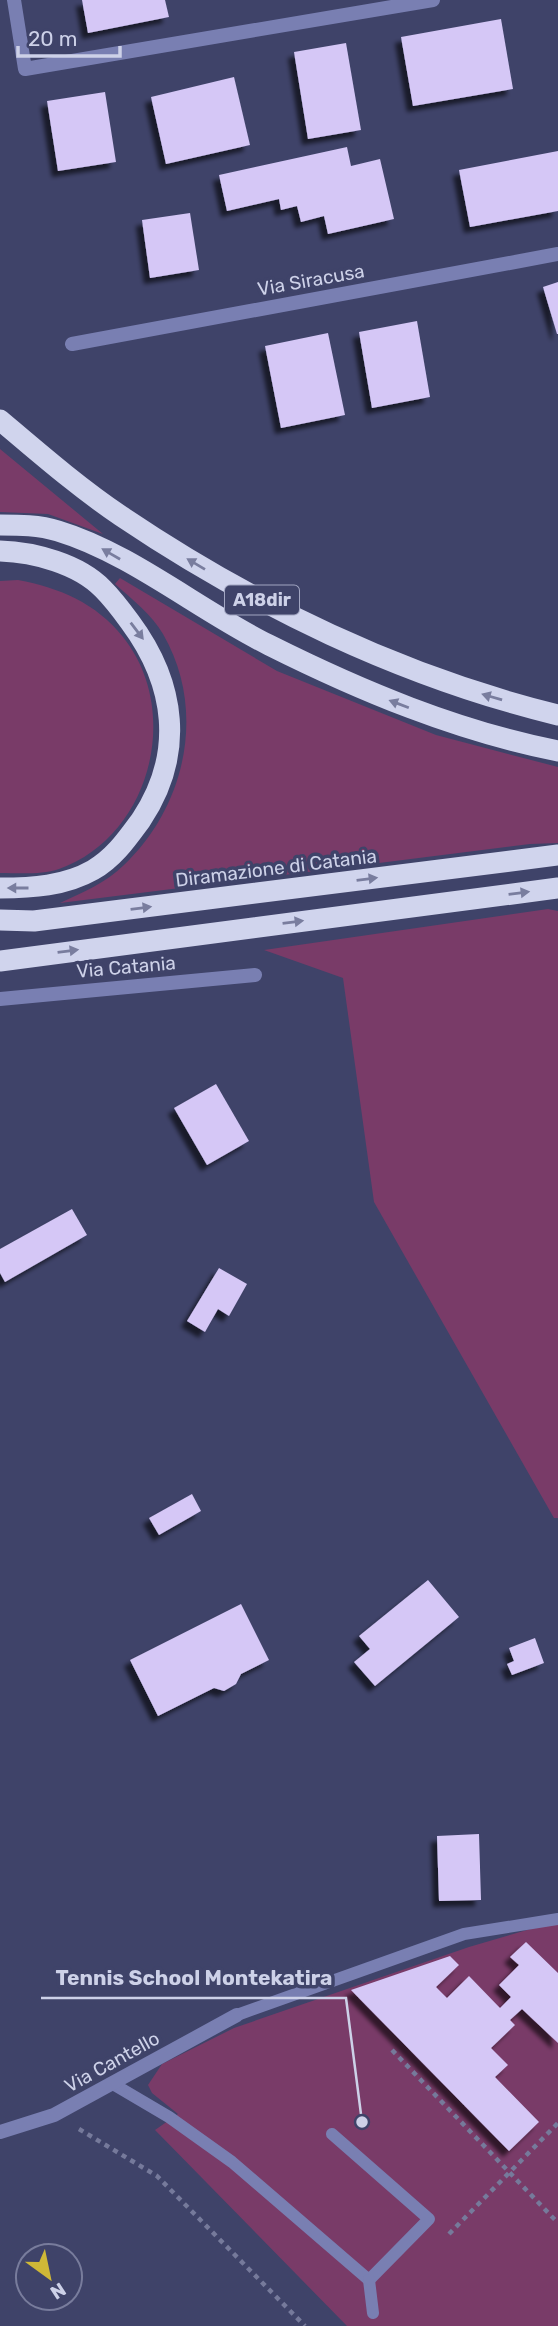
<svg xmlns="http://www.w3.org/2000/svg" width="558" height="2326" font-family="Rubik,sans-serif">
  <style>
    .green { fill: #793b68 }
    .building { fill: #d5c7f6; filter: url(#shadow) }
    .lines { fill: none; stroke-linecap: round; stroke-linejoin: round }
    .path { stroke: #767a9b; stroke-width: 4.5; stroke-dasharray: 5 5; stroke-linecap: butt }
    .service { stroke: #797fb2; stroke-width: 12 }
    .minor { stroke: #797fb2; stroke-width: 14 }
    .motorway { stroke: #d0d4ed; stroke-width: 21 }
    .oneway { fill: #797d9e }
    .labels { text-anchor: middle; dominant-baseline: central; stroke-width: 7; stroke-linejoin: round; paint-order: stroke }
    .shield { fill: #3f4369; stroke: #a2a6c2; stroke-width: 2 }
    .shield-label { font-size: 18px; font-weight: bold; fill: #cdd1e8 }
    .street-label { font-size: 19px; fill: #cdd1e8; stroke: #3f4369 }
    .leader { fill: none; stroke: #cdd1e8; stroke-width: 2.5 }
    .callout-dot { fill: #cdd1e8; stroke: #3f4369; stroke-width: 2.5 }
    .callout-label { font-size: 21px; text-anchor: middle; font-weight: bold; fill: #cdd1e8; stroke: #3f4369; stroke-width: 7; stroke-linejoin: round; paint-order: stroke }
  </style>
  <defs>
    <filter id="shadow"><feDropShadow dx="-6" dy="6" stdDeviation="2" flood-color="#0009"/></filter>
  </defs>
  <rect width="100%" height="100%" fill="#3f4369"/>
  <g class="green">
    <polygon points="0,449 103,534 48,514 0,512"/>
    <path d="M120,578l157,93 159,64 122,32v76l-28,1 -470,59c23,-11 46,-20 64,-38 62,-59 83,-155 39,-231 -11,-19 -31,-35 -48,-50z"/>
    <path d="M18,580c42,8 78,23 105,57 60,75 27,200 -64,232 -18,6 -40,4 -59,4v-292z"/>
    <polygon points="548,909 558,911 558,1518 554,1518 374,1202 343,978 264,950"/>
    <polygon points="558,1921 558,2326 347,2326 155,2130 178,2114 152,2093 148,2085 162,2064 234,2028 469,1947"/>
  </g>
  <g class="building">
    <polygon points="82,0 165,0 169,17 88,33"/>
    <polygon points="501,19 513,89 413,106 401,37"/>
    <polygon points="346,43 361,130 308,139 294,52"/>
    <polygon points="234,77 250,145 166,164 151,97"/>
    <polygon points="105,92 116,162 58,171 47,101"/>
    <polygon points="347,147 351,166 380,159 394,219 328,234 324,216 301,222 297,206 281,210 279,199 227,211 219,175"/>
    <polygon points="558,151 558,211 470,227 459,170"/>
    <polygon points="190,213 199,270 150,278 142,220"/>
    <polygon points="558,282 558,334 557,334 543,287"/>
    <polygon points="417,321 430,397 372,408 359,332"/>
    <polygon points="328,333 345,415 281,428 265,346"/>
    <polygon points="216,1084 249,1141 207,1165 174,1108"/>
    <polygon points="72,1209 87,1235 5,1282 0,1273 0,1249"/>
    <polygon points="219,1268 247,1284 229,1316 218,1309 205,1332 187,1321"/>
    <polygon points="192,1494 201,1511 159,1535 149,1518"/>
    <polygon points="428,1580 459,1617 375,1686 354,1662 370,1649 359,1636"/>
    <polygon points="241,1604 269,1660 241,1674 236,1684 224,1691 214,1688 158,1716 130,1660"/>
    <polygon points="535,1638 544,1663 512,1675 507,1664 514,1661 509,1648"/>
    <polygon points="479,1834 481,1900 439,1901 437,1836"/>
    <polygon points="526,1942 558,1973 558,2043 522,2009 510,2020 515,2025 491,2048 508,2065 495,2077 539,2122 509,2151 351,1990 450,1956 459,1965 436,1987 447,1998 469,1976 500,2008 511,1997 499,1985 519,1965 510,1957"/>
  </g>
  <g class="lines">
    <g class="path">
      <polyline points="392,2050 558,2223"/>
      <polyline points="79,2129 157,2176 305,2326"/>
      <polyline points="449,2234 558,2123"/>
    </g>
    <g class="service">
      <polyline points="237,2015 464,1934 558,1919"/>
      <polyline points="113,2084 169,2117 232,2162 369,2280 429,2219 332,2134"/>
      <polyline points="369,2280 373,2313"/>
    </g>
    <g class="minor">
      <polyline points="14,0 25,69 433,0"/>
      <polyline points="72,344 558,254"/>
      <polyline points="0,999 255,975"/>
      <polyline points="0,2132 54,2115 237,2015"/>
    </g>
    <g class="motorway">
      <path d="M0,420c39,33 78,67 121,96 132,89 281,161 437,199"/>
      <path d="M0,525c19,0 39,0 58,6 73,22 142,80 211,114 92,46 188,86 289,106"/>
      <path d="M0,551c34,1 79,13 103,38 10,10 19,22 27,33 46,62 55,132 11,198 -14,19 -27,38 -48,50 -28,16 -61,18 -93,18"/>
      <polyline points="0,920 34,921 558,855"/>
      <polyline points="0,961 558,888"/>
    </g>
  </g>
  <defs><path id="oneway-solid" d="M-6-.8H1V-3.2L6.5 0L1 3.2V.8H-6Z" transform="scale(1.75)"/></defs>
  <g class="oneway">
    <use href="#oneway-solid" transform="translate(111 554) rotate(-150)"/>
    <use href="#oneway-solid" transform="translate(196 564) rotate(-149)"/>
    <use href="#oneway-solid" transform="translate(137 631) rotate(53)"/>
    <use href="#oneway-solid" transform="translate(492 697) rotate(-164)"/>
    <use href="#oneway-solid" transform="translate(399 704) rotate(-159)"/>
    <use href="#oneway-solid" transform="translate(367 879) rotate(-7)"/>
    <use href="#oneway-solid" transform="translate(18 888) rotate(180)"/>
    <use href="#oneway-solid" transform="translate(519 893) rotate(-7)"/>
    <use href="#oneway-solid" transform="translate(141 908) rotate(-7)"/>
    <use href="#oneway-solid" transform="translate(293 922) rotate(-7)"/>
    <use href="#oneway-solid" transform="translate(68 951) rotate(-7)"/>
  </g>
  <g class="labels">
    <rect class="shield" x="225" y="585.5" width="74" height="29" rx="5"/>
    <g class="shield-label">
      <text x="262" y="600">A18dir</text>
    </g>
    <g class="street-label">
      <text transform="translate(311 280) rotate(-10)">Via Siracusa</text>
      <text transform="translate(276 868) rotate(-7)">Diramazione di Catania</text>
      <text transform="translate(126 967) rotate(-5)">Via Catania</text>
      <text transform="translate(112 2062) rotate(-29)">Via Cantello</text>
    </g>
  </g>
  <path class="leader" d="M362 2122L346 1998H41"/>
  <circle class="callout-dot" cx="362" cy="2122" r="7"/>
  <g class="callout-label">
    <text x="194" y="1985">Tennis School Montekatira</text>
  </g>
  <g transform="translate(49 2277) rotate(147)"><circle r="33" fill="#3f4369" stroke="#787c9c" stroke-width="2"/>
  <path d="M0-5L12 26L0 18L-12 26Z" fill="#cfb837"/>
  <text y="-10" font-size="19" font-weight="bold" text-anchor="middle" fill="#cdd1e8">N</text>
  </g>
  <path d="M18 46v10h102v-10" fill="none" stroke="#cdd1e8" stroke-width="3.5"/>
  <text x="28" y="46" font-size="21" fill="#cdd1e8" stroke="#3f4369" stroke-width="5" paint-order="stroke">20 m</text>
</svg>
